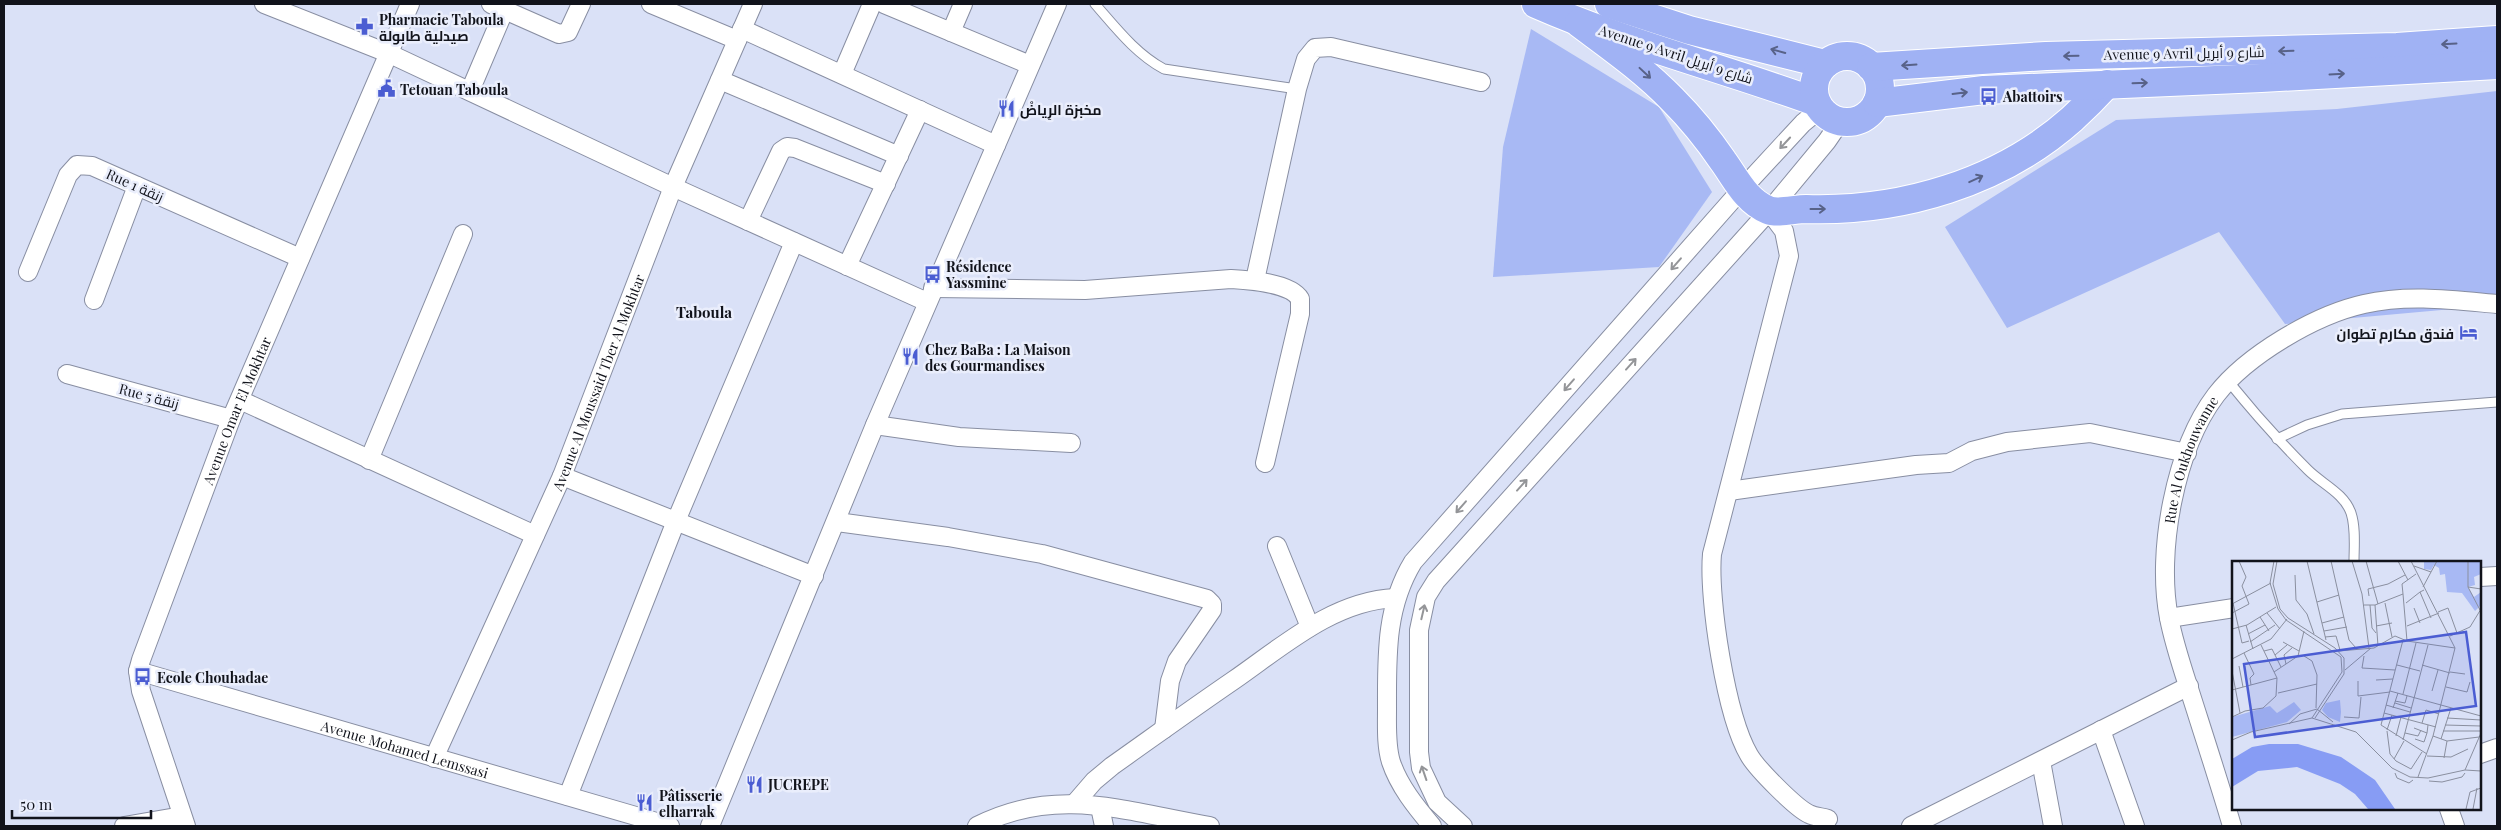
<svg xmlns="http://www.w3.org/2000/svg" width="2501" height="830" font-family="'Playfair Display',Cairo,serif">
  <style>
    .green { fill: #a8b9f4 }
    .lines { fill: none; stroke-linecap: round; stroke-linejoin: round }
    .service-casing { stroke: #888ea2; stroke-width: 11 }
    .minor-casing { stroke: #888ea2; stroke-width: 20 }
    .trunk-casing { stroke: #fff; stroke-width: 30 }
    .service { stroke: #fff; stroke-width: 9 }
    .minor { stroke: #fff; stroke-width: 18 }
    .trunk { stroke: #a0b2f4; stroke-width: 28 }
    .oneway { stroke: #586288 }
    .oneway2 { stroke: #949598 }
    .labels { text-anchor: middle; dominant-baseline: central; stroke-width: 5; stroke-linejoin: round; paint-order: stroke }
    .poi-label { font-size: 14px; font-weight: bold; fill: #11131b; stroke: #eaeefc; text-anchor: start }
    .street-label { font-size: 14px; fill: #11131b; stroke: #eaeefc }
    .neighbourhood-label { font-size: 15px; font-weight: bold; fill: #11131b; stroke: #eaeefc }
    .inset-road { fill: none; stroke: #8a8f9f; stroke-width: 1 }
    .view { fill: #4b5dd2; fill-opacity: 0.15; stroke: #4b5dd2; stroke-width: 2.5 }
    .inset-edge { fill: none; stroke: #11131b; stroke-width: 2.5 }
  </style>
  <rect width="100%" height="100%" fill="#dae1f7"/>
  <g class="green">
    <polygon points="1531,29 1659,107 1712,192 1659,267 1493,277 1503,147"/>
    <polygon points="2497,91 2497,305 2285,324 2219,232 2007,328 1945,227 2116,120 2337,109"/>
  </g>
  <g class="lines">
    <defs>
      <g id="service">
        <path d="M1095,4c21,24 41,50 69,65l133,20"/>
        <path d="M2229,382c25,31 51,60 79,88 14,14 36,23 43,43 5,15 3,34 3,49"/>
        <polyline points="2277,439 2307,425 2342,414 2497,402"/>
      </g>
      <g id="minor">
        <polyline points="264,4 390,54 673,187 927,302"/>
        <polyline points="491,4 559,34 568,32 581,4"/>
        <polyline points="651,4 737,40"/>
        <polyline points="884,4 1030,65"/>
        <polyline points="742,29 996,145"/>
        <polyline points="951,32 963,4"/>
        <polyline points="842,74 872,4"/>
        <polyline points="720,80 899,156"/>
        <polyline points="470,91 504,11"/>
        <path d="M1769,211l15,20 5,25 -77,298c-4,45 14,162 37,201 8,14 47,53 60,59 6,3 13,3 19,5"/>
        <polyline points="748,221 781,151 787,147 795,148 886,184"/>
        <polyline points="847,266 920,110"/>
        <polyline points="28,272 68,175 77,165 92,166 300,258"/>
        <polyline points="1255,280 1297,89 1306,59 1315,48 1331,47 1481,82"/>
        <path d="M933,288l152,2 146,-11c17,1 60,4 69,20v15l-35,149"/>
        <polyline points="94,300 137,186"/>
        <polyline points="67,374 231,419"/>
        <polyline points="240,400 535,535"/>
        <polyline points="875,425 959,437 1071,443"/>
        <polyline points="369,460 463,234"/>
        <polyline points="562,476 814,576"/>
        <polyline points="1729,491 1916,465 1949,463 1972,451 2007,442 2090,433 2187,453"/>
        <polyline points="837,522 948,537 1042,554 1207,599 1212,604 1212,610 1177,661 1170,681 1164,729"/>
        <polyline points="1277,546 1310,627"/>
        <polyline points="2480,577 2497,576"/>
        <polyline points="2169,618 2234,608"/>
        <path id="s1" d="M138,671l532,155"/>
        <polyline points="2101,730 2135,826"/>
        <polyline points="2480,754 2497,748"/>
        <path id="s2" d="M434,758l128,-282 111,-289 80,-183"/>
        <polyline points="2041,761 2053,826"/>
        <polyline points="568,796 676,521 794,242"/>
        <path d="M1075,803l19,-22 18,-15c41,-29 81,-58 122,-86 49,-34 99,-79 161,-82"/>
        <polyline points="1100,807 1104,826"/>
        <polyline points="2449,809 2455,826"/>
        <polyline points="124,826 182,816"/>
        <path id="s3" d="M186,826l-45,-135 -3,-20 3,-11 90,-241 179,-415"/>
        <polyline points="710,826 875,425 1057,4"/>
        <path d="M977,826c80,-41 150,-14 233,0"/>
        <path d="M1432,826c-16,-19 -33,-40 -41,-64 -5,-16 -4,-35 -4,-53 0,-52 -2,-101 26,-147l328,-372 62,-67 17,-14"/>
        <polyline points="1463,826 1437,802 1421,768 1419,752 1419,630 1426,597 1436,581 1769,211 1827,141 1840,122"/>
        <polyline points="1911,826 2189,686"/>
        <path id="s4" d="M2232,826c-13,-44 -27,-87 -41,-131 -8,-25 -17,-51 -22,-77 -13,-66 6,-169 47,-223 31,-40 99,-80 148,-91 44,-10 89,-4 133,0"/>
      </g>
      <g id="trunk">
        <path d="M1536,4c91,40 187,64 280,98"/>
        <polyline points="1609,4 1689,30 1825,64"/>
        <path d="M1579,23c32,24 65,47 93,76 19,19 36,40 51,62 13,18 23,40 45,49 10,4 27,-1 38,-1 95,3 194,-26 266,-90 12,-11 24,-23 35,-35"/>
        <circle cx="1847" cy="89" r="33"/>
        <polyline points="1871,67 2046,56 2397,47 2497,40"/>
        <polyline points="1877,103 1984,90 2261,78 2497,65"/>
      </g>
    </defs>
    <use href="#service" class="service-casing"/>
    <use href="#minor" class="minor-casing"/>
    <use href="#trunk" class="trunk-casing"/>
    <use href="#service" class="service"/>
    <use href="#minor" class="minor"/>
    <use href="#trunk" class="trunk"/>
  </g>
  <defs><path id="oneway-shaft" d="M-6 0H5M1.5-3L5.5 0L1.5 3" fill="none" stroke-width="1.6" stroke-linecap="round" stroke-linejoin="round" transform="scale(1.25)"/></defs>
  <g class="oneway">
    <use href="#oneway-shaft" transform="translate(2449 44) rotate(177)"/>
    <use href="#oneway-shaft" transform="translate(1778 51) rotate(-165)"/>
    <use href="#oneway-shaft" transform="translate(2286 51) rotate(178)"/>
    <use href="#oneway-shaft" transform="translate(2071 56) rotate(179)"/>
    <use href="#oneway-shaft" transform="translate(1909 65) rotate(176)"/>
    <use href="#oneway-shaft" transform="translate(1645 73) rotate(43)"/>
    <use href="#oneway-shaft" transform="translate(2337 74) rotate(-3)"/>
    <use href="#oneway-shaft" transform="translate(2140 83) rotate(-2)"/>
    <use href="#oneway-shaft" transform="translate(1960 93) rotate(-7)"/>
    <use href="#oneway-shaft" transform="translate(1976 179) rotate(-25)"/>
    <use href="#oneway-shaft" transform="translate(1818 209)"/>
  </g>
  <g class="oneway2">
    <use href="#oneway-shaft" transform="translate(1785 143) rotate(133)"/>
    <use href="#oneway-shaft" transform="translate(1676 264) rotate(131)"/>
    <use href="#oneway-shaft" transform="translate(1631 364) rotate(-48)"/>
    <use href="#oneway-shaft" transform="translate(1569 385) rotate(131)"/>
    <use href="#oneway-shaft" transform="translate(1522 485) rotate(-48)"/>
    <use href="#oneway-shaft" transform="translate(1461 507) rotate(131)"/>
    <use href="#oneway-shaft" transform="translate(1423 612) rotate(-77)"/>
    <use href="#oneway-shaft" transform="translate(1424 773) rotate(-109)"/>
  </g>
  <defs>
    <symbol id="pharmacy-bare" viewBox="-9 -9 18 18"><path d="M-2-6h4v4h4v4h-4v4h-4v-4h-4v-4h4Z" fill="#4b5dd2" stroke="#eaeefc" stroke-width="2.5" paint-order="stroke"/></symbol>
    <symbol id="civic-bare" viewBox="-9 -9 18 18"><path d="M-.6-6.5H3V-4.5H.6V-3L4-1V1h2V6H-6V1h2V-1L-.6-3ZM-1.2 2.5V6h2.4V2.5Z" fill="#4b5dd2" stroke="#eaeefc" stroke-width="2.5" paint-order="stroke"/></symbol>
    <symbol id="bus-bare" viewBox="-9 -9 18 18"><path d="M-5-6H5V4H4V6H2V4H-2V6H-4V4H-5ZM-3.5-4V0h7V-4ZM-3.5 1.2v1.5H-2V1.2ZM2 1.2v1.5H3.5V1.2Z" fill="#4b5dd2" stroke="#eaeefc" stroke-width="2.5" paint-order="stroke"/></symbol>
    <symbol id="restaurant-bare" viewBox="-9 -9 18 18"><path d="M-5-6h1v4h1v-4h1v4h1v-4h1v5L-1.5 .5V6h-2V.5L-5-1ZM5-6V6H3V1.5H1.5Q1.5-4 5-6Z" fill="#4b5dd2" stroke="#eaeefc" stroke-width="2.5" paint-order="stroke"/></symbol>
    <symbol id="hotel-bare" viewBox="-9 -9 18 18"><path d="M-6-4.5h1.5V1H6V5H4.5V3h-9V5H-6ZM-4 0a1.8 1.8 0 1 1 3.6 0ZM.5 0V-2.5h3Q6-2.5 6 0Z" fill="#4b5dd2" stroke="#eaeefc" stroke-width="2.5" paint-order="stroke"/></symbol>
  </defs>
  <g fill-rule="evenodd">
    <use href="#pharmacy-bare" x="352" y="14" width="25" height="25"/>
    <use href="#civic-bare" x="374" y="76" width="25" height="25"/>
    <use href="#bus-bare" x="1976" y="84" width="25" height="25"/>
    <use href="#restaurant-bare" x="994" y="96" width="25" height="25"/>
    <use href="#bus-bare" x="920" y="262" width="25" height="25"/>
    <use href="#hotel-bare" x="2456" y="320" width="25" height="25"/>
    <use href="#restaurant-bare" x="898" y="344" width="25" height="25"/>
    <use href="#bus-bare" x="130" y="664" width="25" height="25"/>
    <use href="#restaurant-bare" x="742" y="772" width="25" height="25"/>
    <use href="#restaurant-bare" x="632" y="790" width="25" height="25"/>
  </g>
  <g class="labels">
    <g class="poi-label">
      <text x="379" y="19">Pharmacie Taboula<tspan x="379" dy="16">صيدلية طابولة</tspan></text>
      <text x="400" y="89">Tetouan Taboula</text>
      <text x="2003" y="96">Abattoirs</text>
      <text x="1020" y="109">مخبزة الرِياضْ</text>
      <text x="946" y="266">Résidence<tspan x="946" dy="16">Yassmine</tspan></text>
      <text x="2454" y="333" text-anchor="end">فندق مكارم تطوان</text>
      <text x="925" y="349">Chez BaBa : La Maison<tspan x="925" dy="16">des Gourmandises</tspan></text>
      <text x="157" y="677">Ecole Chouhadae</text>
      <text x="768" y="784">JUCREPE</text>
      <text x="659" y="795">Pâtisserie<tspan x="659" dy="16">elharrak</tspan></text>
    </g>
    <g class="street-label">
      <text transform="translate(2184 53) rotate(-1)">Avenue 9 Avril شارع 9 أبريل</text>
      <text transform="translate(1676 54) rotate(18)">Avenue 9 Avril شارع 9 أبريل</text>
      <text transform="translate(135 185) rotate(24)">Rue 1 زنقة</text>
      <text stroke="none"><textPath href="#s2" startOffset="410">Avenue Al Moussaid Tber Al Mokhtar</textPath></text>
      <text transform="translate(149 396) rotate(15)">Rue 5 زنقة</text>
      <text stroke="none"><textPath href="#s3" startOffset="441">Avenue Omar El Mokhtar</textPath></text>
      <text stroke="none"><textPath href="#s4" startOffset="380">Rue Al Oukhouwanne</textPath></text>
      <text stroke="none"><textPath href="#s1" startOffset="278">Avenue Mohamed Lemssasi</textPath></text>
    </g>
    <g class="neighbourhood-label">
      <text x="704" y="312">Taboula</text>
    </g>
  </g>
  <g transform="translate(2232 561)">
    <rect width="249" height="249" fill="#dae1f7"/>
    <path d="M192,0h57v13l-7,3 1,8 -7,2 6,10 7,-5v13l-6,6 -13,-18 -15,-1 -2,-18 -5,1 -1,-7 -5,-3 -3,5 -7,-1zM108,139l1,12 -1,10 -12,-5 -6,-7 4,-7zM62,141l7,8 -14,12 -55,15v-20l38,-11 7,7z" fill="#a8b9f4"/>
    <path d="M37,183h29l43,13 34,23 20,29h-27l-13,-15 -15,-10 -43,-17 -39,4 -26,16v-28l20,-12z" fill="#879cf4"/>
    <path class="inset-road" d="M42,0l-4,22 8,26 8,11 55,37 1,15 -30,46M45,0l-4,23 7,25 8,9 47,30 9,10v16l-29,44M75,0l19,79M99,0l18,79 7,8M120,0l10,33 7,54M134,0l12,43M166,0l10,19M179,0l44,87 -22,88 -15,41M236,0v26M182,5l17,6 6,-11M63,14l1,25 11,14 7,20M191,26l8,-15M192,29l-4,2 11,26M171,33l-1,-10 14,-10M137,35l-1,-7 20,-5 17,-9M85,41l22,-7M1,42l9,40 7,-2M153,42l7,34M174,42l14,-11M0,43l39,-21M132,44h11l3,41M138,44l2,23 4,5M143,44l28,-11 4,47M182,47l6,15M248,49l-12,-23 13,2M206,51l10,-4 9,25M0,52l17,-9 -7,-18 4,-9 -7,-16M35,52l13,16M28,56l9,14M90,62l22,-6M14,64l7,24M144,65l16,-3M175,65l32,-13M0,68l15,-4 29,-18M92,70l23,-4M16,73l17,-9M218,75l20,-9 11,-18M93,76l11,-1 4,14M171,79l-22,85 46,29M18,81l25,-17M51,81l16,9M32,90l8,-2 9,18M107,90l35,-3 21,-12 12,5 48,7M12,92l10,21 -4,4 1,7M43,94l12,-10M72,95l8,5 5,14 -1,33M132,95l-2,12 33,2M0,98l39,-20 16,-20M54,103l-2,-9 8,-7M165,104l23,6M190,104l28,8M7,105l4,21M113,109l26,-22M0,110l8,42M42,111l24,-16 6,-25M218,111l15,2M144,119l17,-1M126,120v15l32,-4M214,126l21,5 3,-10M0,129l45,-12M158,130l91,25M200,130l6,-21M46,132l39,-9M171,133l13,-51M163,140l10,2 2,-7M163,142l16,5M154,144l24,7M161,147l5,-15M152,152l52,14M0,156l13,-6 18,-3 13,-12 1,-18 -16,-33M112,156l15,1 2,-21M215,157l34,2M190,162l4,-13 13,4M57,163l11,-10 17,-5 16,13M213,164l36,1M182,167l13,5 1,-8M155,169l5,-15M155,170l3,23 6,7 15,8 11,-17M211,170h38M173,172l13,3 3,-6M164,175l5,-19M201,175l14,5 32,-4M183,178l9,3 3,-9M209,178l10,-31M0,179l19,-8 61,-14 44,14 36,36 18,9 18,1 37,-8 16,1M171,179l25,-95M195,195l24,1 17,-8M212,197l3,-17M162,198l10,-18M233,209l16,-37M163,212l2,5 12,5 4,-3M197,220l13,1 20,-5 3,-4M234,248l4,-17 11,-4M241,248l4,-21"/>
    <path class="view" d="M234,71l10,74 -221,31 -11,-73z"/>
    <rect width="249" height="249" class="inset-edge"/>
  </g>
  <rect width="2501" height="830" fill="none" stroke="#11131b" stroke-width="10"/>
  <path d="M12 810v8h139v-8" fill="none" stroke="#11131b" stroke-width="2.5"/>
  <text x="20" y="810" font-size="15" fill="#11131b" stroke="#eaeefc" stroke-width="4" paint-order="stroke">50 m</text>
</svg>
